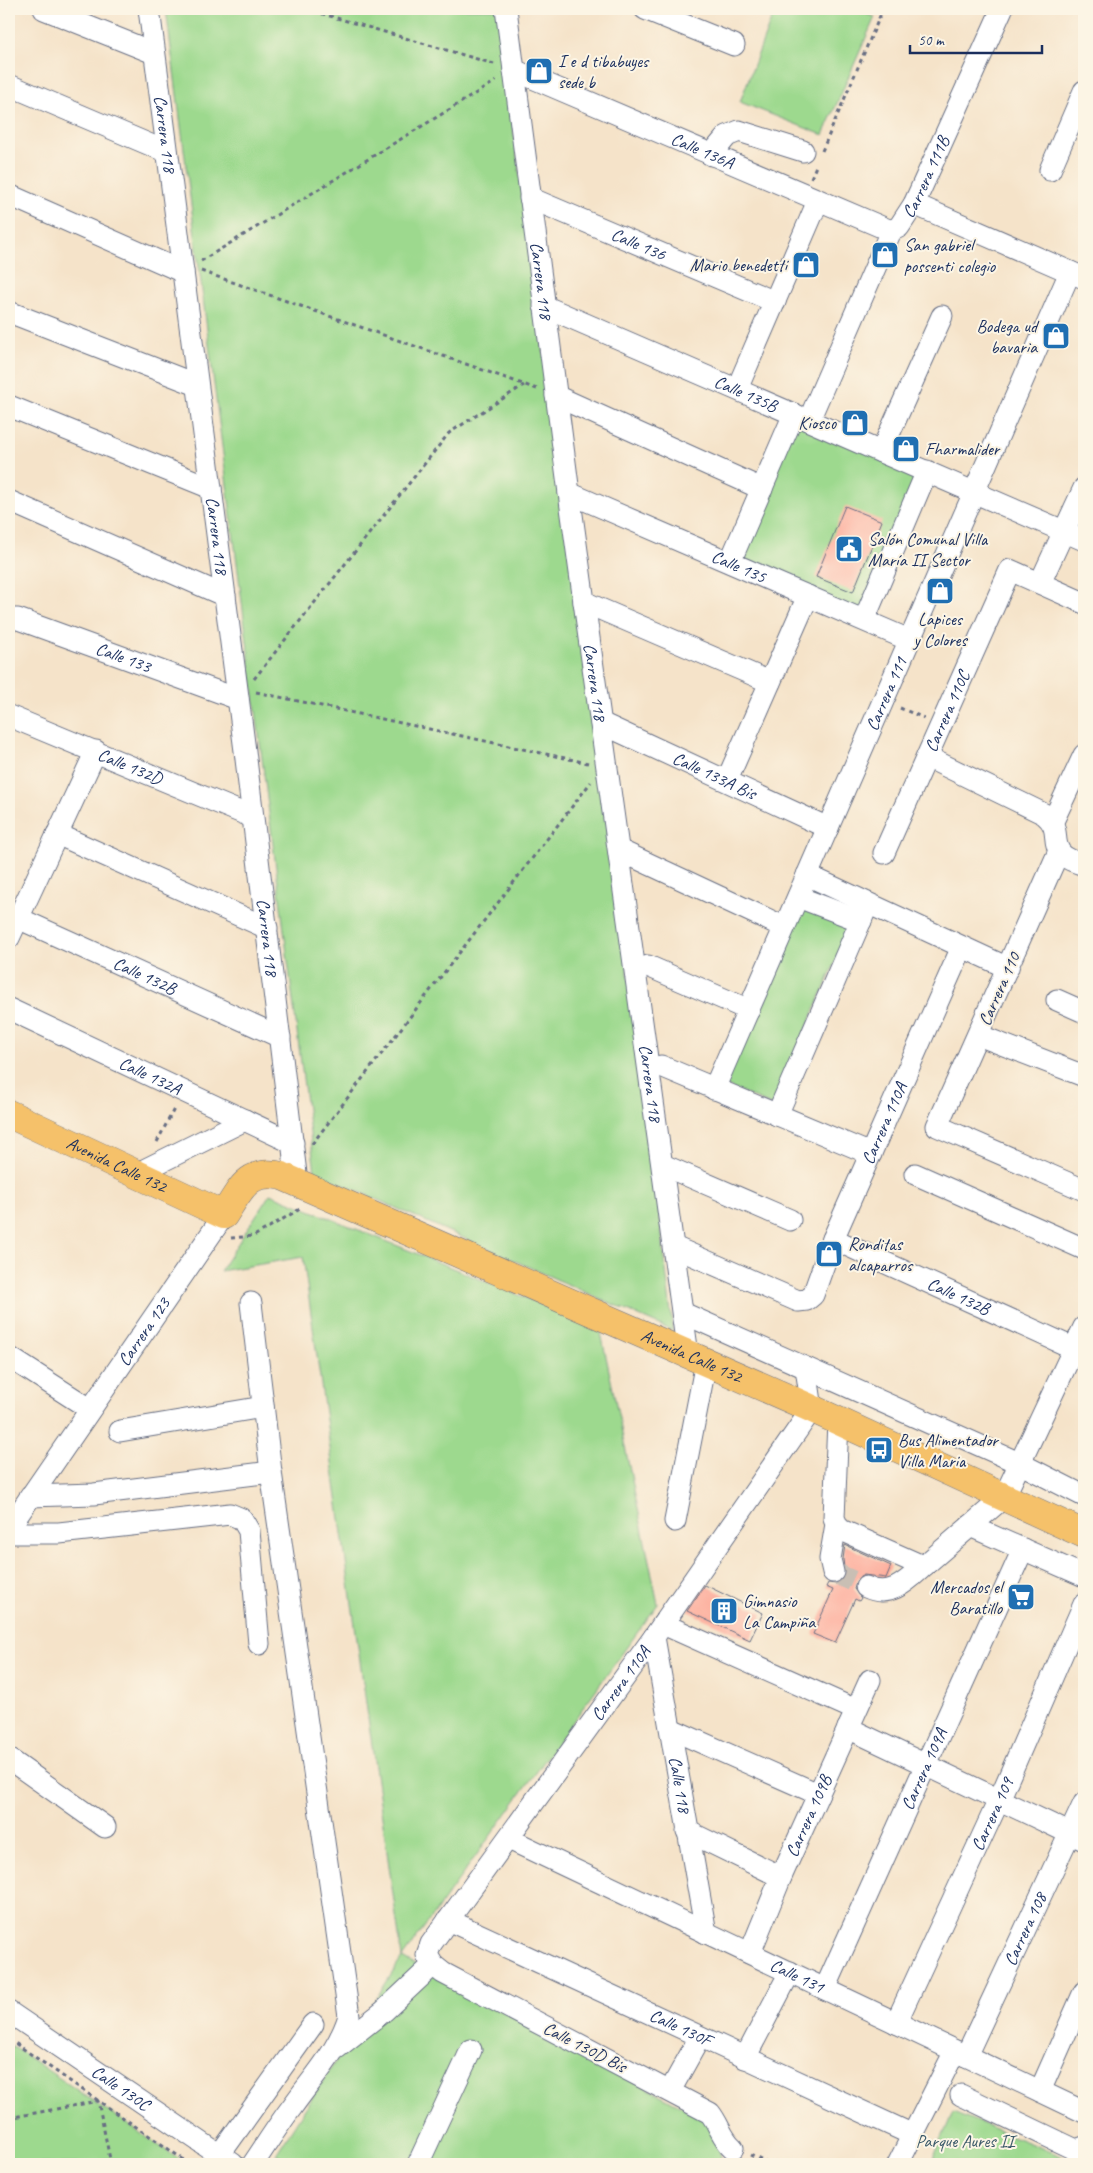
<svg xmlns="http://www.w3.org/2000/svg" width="1093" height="2173" font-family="Caveat,sans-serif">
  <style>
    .green { fill: #9dd98e; stroke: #5c8476 }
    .building { fill: #fdad9c }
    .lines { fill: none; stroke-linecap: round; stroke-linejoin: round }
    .minor-tunnel { stroke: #c9bfb4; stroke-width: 21; stroke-dasharray: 21 11; stroke-linecap: butt }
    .minor-casing { stroke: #676e83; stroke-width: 23 }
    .major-casing { stroke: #676e83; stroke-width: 29 }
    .path { stroke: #676e83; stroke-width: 3; stroke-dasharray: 4 4; stroke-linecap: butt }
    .minor { stroke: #fff; stroke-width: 21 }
    .major { stroke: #f5c16b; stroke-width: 28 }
    .labels { text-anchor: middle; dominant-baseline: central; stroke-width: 4; stroke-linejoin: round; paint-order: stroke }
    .poi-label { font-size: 18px; fill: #1b2f5e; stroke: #fcf5e5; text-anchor: start }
    .street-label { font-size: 18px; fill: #1b2f5e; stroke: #fcf5e5 }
    .park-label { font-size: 18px; fill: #3c5a6a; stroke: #fcf5e5 }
  </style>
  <rect width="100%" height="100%" fill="#fcf5e5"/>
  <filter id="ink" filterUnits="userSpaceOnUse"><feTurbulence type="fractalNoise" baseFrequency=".02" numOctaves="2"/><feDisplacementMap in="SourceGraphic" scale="10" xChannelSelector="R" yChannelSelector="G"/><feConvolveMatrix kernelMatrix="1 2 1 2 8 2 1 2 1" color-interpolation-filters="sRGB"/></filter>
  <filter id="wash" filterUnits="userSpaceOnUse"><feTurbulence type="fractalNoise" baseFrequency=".0096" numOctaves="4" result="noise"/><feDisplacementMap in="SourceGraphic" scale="20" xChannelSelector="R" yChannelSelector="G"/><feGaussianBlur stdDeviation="1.12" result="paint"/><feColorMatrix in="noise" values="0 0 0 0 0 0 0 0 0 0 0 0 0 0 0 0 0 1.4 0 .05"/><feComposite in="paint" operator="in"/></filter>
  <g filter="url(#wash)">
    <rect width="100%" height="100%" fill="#f5e3c9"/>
    <g class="green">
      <polygon points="166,9 497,9 653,1158 673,1331 315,1172"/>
      <polygon points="775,9 852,9 875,17 823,135 740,102"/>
      <polygon points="794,414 927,471 864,620 730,562"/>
      <polygon points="806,893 856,915 773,1106 722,1084"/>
      <polygon points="270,1194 600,1328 658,1604 402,1958 715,2124 722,2164 302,2164 276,2154 402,1958 303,1257 220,1271"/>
      <polygon points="9,2044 186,2164 9,2164"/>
      <polygon points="953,2112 1081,2164 931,2164"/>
    </g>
    <g id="blocks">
      <g class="building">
        <polygon points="845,506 882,521 853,592 816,577"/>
        <polygon points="845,1545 891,1566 886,1578 864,1575 858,1578 854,1589 861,1598 859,1601 855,1599 835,1643 813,1634 833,1590 826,1587 828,1583 836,1584 845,1576 843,1559"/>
        <polygon points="705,1585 763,1613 750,1640 687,1611"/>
      </g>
    </g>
  </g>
  <g filter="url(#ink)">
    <use href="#blocks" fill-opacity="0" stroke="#676e83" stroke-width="1"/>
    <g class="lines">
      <polyline class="minor-tunnel" points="833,1572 866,1587"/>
      <defs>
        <g id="minor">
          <polyline points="44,9 154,53"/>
          <path id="s1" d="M149,9l96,742 52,431"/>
          <path id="s2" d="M506,9l63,484 119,862"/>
          <polyline points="645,9 734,45"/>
          <path id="s3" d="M514,70l377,161"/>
          <polyline points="9,85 167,152"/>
          <polyline points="711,155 727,136 739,131 803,151"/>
          <polyline points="1050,170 1084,91"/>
          <polyline points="9,195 183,272"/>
          <path id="s4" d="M530,198l245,104"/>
          <polyline points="914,204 1084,278"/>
          <path id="s5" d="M544,306l540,234"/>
          <polyline points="9,312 197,385"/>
          <polyline points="737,389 818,201"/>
          <polyline points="556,396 762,489"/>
          <polyline points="9,406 211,488"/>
          <path id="s6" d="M809,420l82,-189 8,-4 15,-23 88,-195"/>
          <polyline points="881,452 942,316"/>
          <path id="s7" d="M569,493l340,147"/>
          <polyline points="9,501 225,596"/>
          <polyline points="730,562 794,414"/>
          <polyline points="1040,583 1084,488"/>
          <polyline points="584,602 770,682"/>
          <path id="s8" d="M9,619h9l220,80"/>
          <polyline points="864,620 927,471"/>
          <path id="s9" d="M9,716l243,101"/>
          <path id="s10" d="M601,723l227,105"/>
          <path d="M927,757l117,57c18,15 7,25 16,38 5,7 16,10 24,13"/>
          <polyline points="727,780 808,596"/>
          <polyline points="1053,821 1084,755"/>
          <polyline points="57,834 267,928"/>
          <polyline points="619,850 784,927"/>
          <polyline points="1059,851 937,1126 1084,1190"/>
          <path id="s11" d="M884,853l126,-283 74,33"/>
          <polyline points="807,875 1008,968"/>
          <polyline points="798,897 861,921"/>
          <path id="s12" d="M9,914l271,123"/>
          <polyline points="9,938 96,751"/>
          <polyline points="648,966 749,1010"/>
          <polyline points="1057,1000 1084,1012"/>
          <path id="s13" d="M9,1009l284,134"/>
          <polyline points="978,1035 1084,1076"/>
          <polyline points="661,1066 871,1154"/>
          <path id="s14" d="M714,1089l356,-817"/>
          <polyline points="777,1115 868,904"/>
          <polyline points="663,1165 790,1220"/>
          <polyline points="136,1174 245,1120"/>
          <polyline points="915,1174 1084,1249"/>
          <path id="s15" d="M833,1239l251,114"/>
          <path id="s16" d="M674,1247l124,54 9,-1 6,-5 20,-56 129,-292"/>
          <path d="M251,1303l20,169 78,544c-11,36 -36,61 -57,91 -14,18 -26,38 -39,57"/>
          <polyline points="683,1313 1019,1463 1084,1496"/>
          <polyline points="9,1357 90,1409"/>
          <polyline points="838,1421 834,1518 839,1529 918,1564 925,1565 1004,1497 1084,1327"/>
          <polyline points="120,1431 263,1407"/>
          <polyline points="30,1496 94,1494 271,1472"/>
          <polyline points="675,1521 706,1362"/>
          <polyline points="970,1526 1084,1576"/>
          <path id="s17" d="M9,1528l215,-313"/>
          <polyline points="9,1533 59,1533 230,1514 242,1519 249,1531 259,1644"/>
          <polyline points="833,1572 830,1559 836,1524"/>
          <path d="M866,1587c25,12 41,-6 59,-22"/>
          <polyline points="663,1624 856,1710"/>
          <path id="s18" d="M654,1637l52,296"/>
          <polyline points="848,1728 1084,1840"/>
          <polyline points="671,1729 818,1794"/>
          <polyline points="9,1759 105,1827"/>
          <polyline points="687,1831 781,1877"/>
          <path id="s19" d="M509,1839l575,273"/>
          <path id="s20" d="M448,1920l465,215"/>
          <path id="s21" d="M750,1953l31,-76 89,-197"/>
          <path id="s22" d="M825,1989l198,-440"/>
          <path id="s23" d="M9,2012l224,152"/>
          <path id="s24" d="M896,2023l103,-223 85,-196"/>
          <polyline points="337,2048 384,2011 433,1965"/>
          <path id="s25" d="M966,2056l118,-253"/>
          <polyline points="745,2058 790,1972"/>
          <polyline points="670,2091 700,2037"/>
          <polyline points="1040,2091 1084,1992"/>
          <polyline points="961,2095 1076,2150 1084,2147"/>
          <path id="s26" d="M733,2148c-11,-9 -14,-24 -23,-35l-267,-140 -10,-8 -6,-10 4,-11 223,-307 158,-228 -6,-41"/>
          <polyline points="213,2164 313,2024"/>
          <polyline points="418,2164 471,2050"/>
          <polyline points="898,2164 955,2051"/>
        </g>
        <g id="major">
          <path id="s27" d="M9,1114l215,101c16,-25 24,-47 58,-39l524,230 278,128"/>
        </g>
      </defs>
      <use href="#minor" class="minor-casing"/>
      <use href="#major" class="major-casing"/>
      <g class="path">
        <polyline points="306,9 494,64"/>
        <polyline points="822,151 883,9"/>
        <polyline points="811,178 816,166"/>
        <polyline points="201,261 496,81"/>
        <polyline points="201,271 537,389"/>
        <polyline points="254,679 449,433 524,385"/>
        <polyline points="256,692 588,763"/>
        <polyline points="900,708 924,718"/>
        <polyline points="157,1142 175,1107"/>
        <polyline points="312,1144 591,782"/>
        <polyline points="231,1238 254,1236 300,1209"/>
        <polyline points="9,2039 190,2164"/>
        <polyline points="9,2118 98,2101 111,2164"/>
        <polyline points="750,2155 769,2164"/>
      </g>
      <use href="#minor" class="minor"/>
      <use href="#major" class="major"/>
    </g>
  </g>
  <defs>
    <symbol id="shop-square" viewBox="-11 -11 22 22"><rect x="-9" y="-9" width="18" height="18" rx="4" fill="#1f6fb2" stroke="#fcf5e5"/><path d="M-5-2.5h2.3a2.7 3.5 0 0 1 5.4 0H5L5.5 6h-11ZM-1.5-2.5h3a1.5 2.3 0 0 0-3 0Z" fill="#fff"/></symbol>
    <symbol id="civic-square" viewBox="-11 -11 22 22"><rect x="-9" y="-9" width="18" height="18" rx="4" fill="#1f6fb2" stroke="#fcf5e5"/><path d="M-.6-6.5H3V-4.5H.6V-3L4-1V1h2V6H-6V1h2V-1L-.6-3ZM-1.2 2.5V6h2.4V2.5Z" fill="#fff"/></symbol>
    <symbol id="bus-square" viewBox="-11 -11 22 22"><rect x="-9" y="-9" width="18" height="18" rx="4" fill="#1f6fb2" stroke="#fcf5e5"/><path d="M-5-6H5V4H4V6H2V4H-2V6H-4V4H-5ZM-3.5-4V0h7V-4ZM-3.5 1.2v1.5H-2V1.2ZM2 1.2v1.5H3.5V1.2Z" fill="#fff"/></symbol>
    <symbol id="supermarket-square" viewBox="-11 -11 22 22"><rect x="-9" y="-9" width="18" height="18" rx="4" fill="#1f6fb2" stroke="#fcf5e5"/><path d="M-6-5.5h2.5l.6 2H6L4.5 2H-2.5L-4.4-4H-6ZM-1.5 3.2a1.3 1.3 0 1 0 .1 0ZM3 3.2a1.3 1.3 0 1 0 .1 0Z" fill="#fff"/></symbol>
    <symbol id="building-square" viewBox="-11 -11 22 22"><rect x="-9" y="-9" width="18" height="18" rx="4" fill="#1f6fb2" stroke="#fcf5e5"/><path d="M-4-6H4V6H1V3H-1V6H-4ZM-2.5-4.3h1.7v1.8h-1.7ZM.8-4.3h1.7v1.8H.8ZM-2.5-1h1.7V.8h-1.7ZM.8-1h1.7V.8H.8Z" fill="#fff"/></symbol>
  </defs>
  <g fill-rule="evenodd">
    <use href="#shop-square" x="523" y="55" width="32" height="32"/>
    <use href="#shop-square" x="869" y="239" width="32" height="32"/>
    <use href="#shop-square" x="790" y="249" width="32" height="32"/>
    <use href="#shop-square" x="1040" y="320" width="32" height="32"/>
    <use href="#shop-square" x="839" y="407" width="32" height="32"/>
    <use href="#shop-square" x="890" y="433" width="32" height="32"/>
    <use href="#civic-square" x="833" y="533" width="32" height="32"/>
    <use href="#shop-square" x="924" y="575" width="32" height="32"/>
    <use href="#shop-square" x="813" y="1238" width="32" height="32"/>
    <use href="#bus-square" x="863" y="1434" width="32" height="32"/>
    <use href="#supermarket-square" x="1005" y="1581" width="32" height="32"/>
    <use href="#building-square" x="708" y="1595" width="32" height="32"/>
  </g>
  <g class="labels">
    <g class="poi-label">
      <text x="558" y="61">I e d tibabuyes<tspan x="558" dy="21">sede b</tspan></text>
      <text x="904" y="245">San gabriel<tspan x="904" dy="21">possenti colegio</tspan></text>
      <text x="787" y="265" text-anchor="end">Mario benedetti</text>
      <text x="1037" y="326" text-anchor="end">Bodega ud<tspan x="1037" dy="21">bavaria</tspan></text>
      <text x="836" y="423" text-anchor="end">Kiosco</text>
      <text x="925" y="449">Fharmalider</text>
      <text x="868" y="539">Salón Comunal Villa<tspan x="868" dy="21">María II Sector</tspan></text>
      <text x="940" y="619" text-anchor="middle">Lapices<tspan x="940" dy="21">y Colores</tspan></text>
      <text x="848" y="1244">Ronditas<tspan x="848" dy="21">alcaparros</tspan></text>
      <text x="898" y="1440">Bus Alimentador<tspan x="898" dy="21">Villa Maria</tspan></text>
      <text x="1002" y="1587" text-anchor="end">Mercados el<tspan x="1002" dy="21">Baratillo</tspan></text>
      <text x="743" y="1601">Gimnasio<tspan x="743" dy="21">La Campiña</tspan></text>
    </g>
    <g class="street-label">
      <text stroke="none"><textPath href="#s1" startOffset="126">Carrera 118</textPath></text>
      <text stroke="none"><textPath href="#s3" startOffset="205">Calle 136A</textPath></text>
      <text stroke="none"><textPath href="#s6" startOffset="272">Carrera 111B</textPath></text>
      <text stroke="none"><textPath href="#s4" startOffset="118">Calle 136</textPath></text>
      <text stroke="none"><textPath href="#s2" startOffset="274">Carrera 118</textPath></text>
      <text stroke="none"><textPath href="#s5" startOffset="220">Calle 135B</textPath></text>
      <text stroke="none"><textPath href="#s1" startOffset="531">Carrera 118</textPath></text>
      <text stroke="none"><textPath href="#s7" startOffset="185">Calle 135</textPath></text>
      <text stroke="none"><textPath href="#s8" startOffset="121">Calle 133</textPath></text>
      <text stroke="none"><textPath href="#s2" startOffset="679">Carrera 118</textPath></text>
      <text stroke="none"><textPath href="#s14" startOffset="431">Carrera 111</textPath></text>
      <text stroke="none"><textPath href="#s11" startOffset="155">Carrera 110C</textPath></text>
      <text stroke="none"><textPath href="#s9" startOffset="131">Calle 132D</textPath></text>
      <text stroke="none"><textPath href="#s10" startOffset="125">Calle 133A Bis</textPath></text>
      <text stroke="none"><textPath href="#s1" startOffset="936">Carrera 118</textPath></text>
      <text stroke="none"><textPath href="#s12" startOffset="149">Calle 132B</textPath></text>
      <text transform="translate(999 989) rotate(-66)">Carrera 110</text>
      <text stroke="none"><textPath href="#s13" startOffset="156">Calle 132A</textPath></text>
      <text stroke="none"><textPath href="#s2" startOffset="1084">Carrera 118</textPath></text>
      <text stroke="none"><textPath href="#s16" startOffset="338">Carrera 110A</textPath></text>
      <text stroke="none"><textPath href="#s27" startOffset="119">Avenida Calle 132</textPath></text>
      <text stroke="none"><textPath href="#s15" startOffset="138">Calle 132B</textPath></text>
      <text stroke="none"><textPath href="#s17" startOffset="238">Carrera 123</textPath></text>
      <text stroke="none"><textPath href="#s27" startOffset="762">Avenida Calle 132</textPath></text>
      <text stroke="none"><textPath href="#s26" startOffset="702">Carrera 110A</textPath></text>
      <text stroke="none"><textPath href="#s22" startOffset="241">Carrera 109A</textPath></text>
      <text stroke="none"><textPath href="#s18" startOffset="150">Calle 118</textPath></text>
      <text stroke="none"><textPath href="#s24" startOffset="230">Carrera 109</textPath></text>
      <text stroke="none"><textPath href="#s21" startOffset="149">Carrera 109B</textPath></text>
      <text stroke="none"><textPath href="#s25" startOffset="140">Carrera 108</textPath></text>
      <text stroke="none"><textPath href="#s19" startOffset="319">Calle 131</textPath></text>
      <text stroke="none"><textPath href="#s20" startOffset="256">Calle 130F</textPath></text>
      <text transform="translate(585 2047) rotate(27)">Calle 130D Bis</text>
      <text stroke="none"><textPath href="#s23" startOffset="135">Calle 130C</textPath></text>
    </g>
    <g class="park-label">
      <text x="965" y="2141">Parque Aures II</text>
    </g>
  </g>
  <rect width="1093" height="2173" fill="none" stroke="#fcf5e5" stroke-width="30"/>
  <path d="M910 45v8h132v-8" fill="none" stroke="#1b2f5e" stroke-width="2.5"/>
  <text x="918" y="45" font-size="15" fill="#1b2f5e" stroke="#fcf5e5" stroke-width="4" paint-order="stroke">50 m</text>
</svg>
